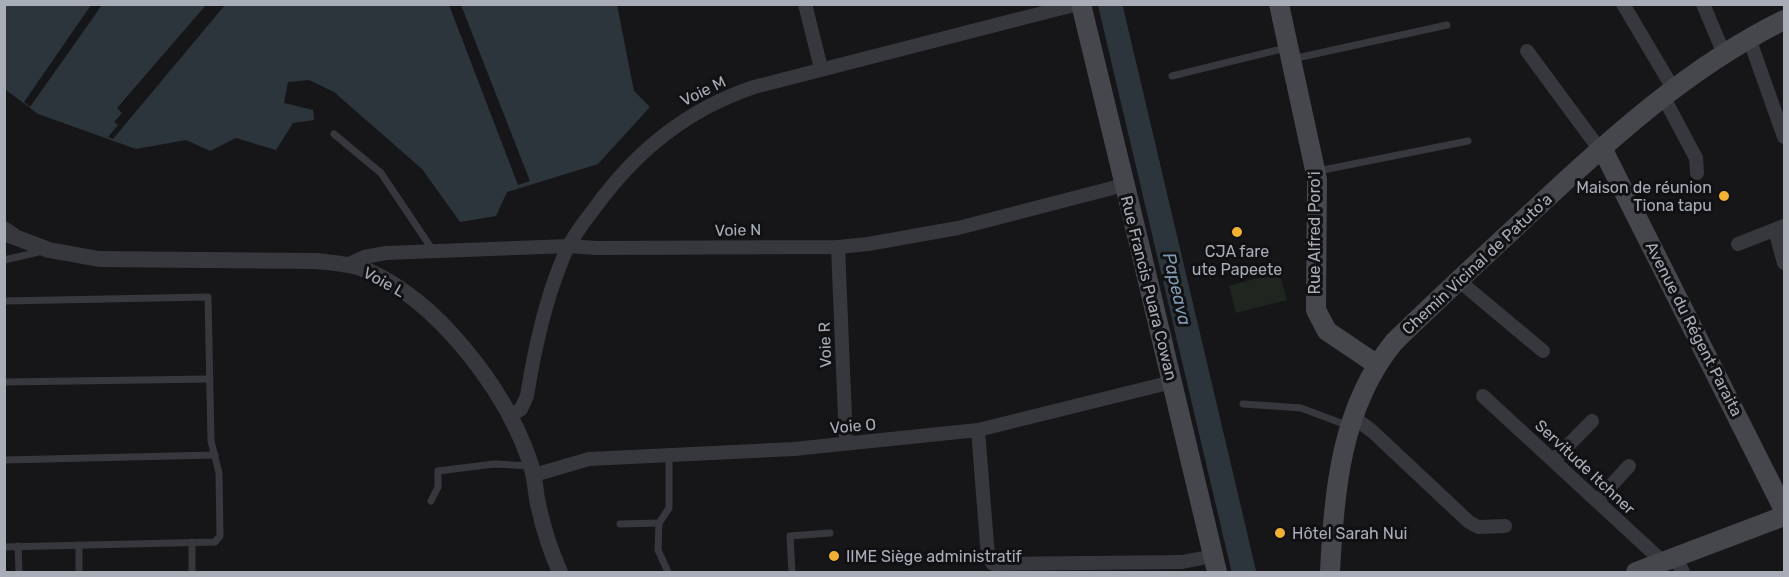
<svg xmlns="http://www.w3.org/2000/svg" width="1789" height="577" font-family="Rubik,sans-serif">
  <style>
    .green { fill: #1e261f }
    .water { fill: #2c353c }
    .pier { fill: #161618 }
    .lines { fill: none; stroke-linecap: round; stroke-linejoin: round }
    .river { stroke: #2c353c; stroke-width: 24 }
    .service { stroke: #37383d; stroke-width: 7 }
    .minor { stroke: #37383d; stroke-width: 14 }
    .tertiary { stroke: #37383d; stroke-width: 16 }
    .secondary { stroke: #45474d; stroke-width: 20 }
    .poi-dot { fill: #f2b134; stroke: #111113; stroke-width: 2 }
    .labels { text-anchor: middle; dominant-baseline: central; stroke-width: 6; stroke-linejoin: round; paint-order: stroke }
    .street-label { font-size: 16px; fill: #a8adb8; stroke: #111113 }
    .poi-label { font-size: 16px; fill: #a8adb8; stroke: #111113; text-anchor: start }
    .water-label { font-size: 18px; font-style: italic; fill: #7f9bb3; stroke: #111113 }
  </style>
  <rect width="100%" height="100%" fill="#161618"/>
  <polygon class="green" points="1279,272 1287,300 1236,313 1229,286"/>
  <polygon class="water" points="4,5 617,5 634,91 650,107 598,164 507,192 496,216 460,222 422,169 334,92 309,80 288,82 284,103 313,110 314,120 293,123 276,150 236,138 210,151 186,140 136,149 38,114 6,90"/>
  <g class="pier">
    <polygon points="91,5 102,5 30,107 24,102"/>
    <polygon points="206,5 225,5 113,139 108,137 118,125 114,122 122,113 117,108"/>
    <polygon points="449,5 461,5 530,181 518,185"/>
  </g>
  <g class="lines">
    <polyline class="river" points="1110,4 1244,572"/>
    <g class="service">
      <polyline points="1292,59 1447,25"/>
      <polyline points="1172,76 1286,48"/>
      <polyline points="334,134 381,173 434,252"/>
      <polyline points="1318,171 1468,141"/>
      <polyline points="4,224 16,232"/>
      <polyline points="4,260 43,251"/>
      <polyline points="4,301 208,297 211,441 219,473 220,536 215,542 4,547"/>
      <polyline points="4,382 210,379"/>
      <polyline points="1243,404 1301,408 1349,426"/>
      <polyline points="4,460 215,455"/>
      <polyline points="431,501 438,487 438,471 494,464 532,466"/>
      <polyline points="620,524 659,523"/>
      <polyline points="79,545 79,572"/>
      <polyline points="18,546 19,572"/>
      <polyline points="192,572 192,542"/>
      <polyline points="668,572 658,550 659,523 669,508 669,456"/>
      <polyline points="792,572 790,536 830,533"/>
    </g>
    <g class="minor">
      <polyline points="805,4 821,68"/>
      <polyline points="1623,4 1674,90"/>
      <polyline points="1703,4 1724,54"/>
      <polyline points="1749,38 1784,137"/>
      <polyline points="1527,51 1600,150"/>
      <polyline points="1664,98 1696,158 1697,173"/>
      <polyline points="1775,230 1784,263"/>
      <polyline points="1738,244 1784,226"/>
      <polyline points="838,247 846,442"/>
      <polyline points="349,264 364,257 386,253 569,246 596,248 838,247 868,244 958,228 1124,185"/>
      <polyline points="1458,280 1543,351"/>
      <polyline points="1483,396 1663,562"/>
      <path d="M510,416l11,-7 6,-13c7,-44 17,-91 34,-133 7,-20 20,-37 33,-54 42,-58 92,-99 160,-122l320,-82 7,2"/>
      <polyline points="1353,417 1372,431 1469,522 1478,527 1505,526"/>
      <polyline points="978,430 988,557 993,564 1182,562 1213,556"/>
      <polyline points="1554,460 1592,421"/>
      <polyline points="534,475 589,459 794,449 978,430 1172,382"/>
      <polyline points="1598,500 1629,466"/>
      <polyline points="1675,558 1683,572"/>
    </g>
    <path class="tertiary" d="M4,233l45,17 50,9 218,2c17,2 34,3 49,9 71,30 138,118 163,189 5,13 6,26 8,40 5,25 13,51 23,73"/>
    <g class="secondary">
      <path d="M1081,4c46,189 92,379 136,568"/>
      <polyline points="1279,4 1317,179 1316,310 1327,331 1376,364"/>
      <polyline points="1602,148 1784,510"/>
      <path d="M1330,572c4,-81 11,-165 64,-230 46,-45 93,-88 140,-132 76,-71 156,-144 250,-190"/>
      <polyline points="1636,572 1784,516"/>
    </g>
  </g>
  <g class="poi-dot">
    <circle cx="1724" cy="196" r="6"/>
    <circle cx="1237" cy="232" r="6"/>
    <circle cx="1280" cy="533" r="6"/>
    <circle cx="834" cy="556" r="6"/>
  </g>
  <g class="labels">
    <g class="street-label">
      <text transform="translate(703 91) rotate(-26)">Voie M</text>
      <text transform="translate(738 230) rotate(-1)">Voie N</text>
      <text transform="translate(1314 233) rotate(-90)">Rue Alfred Poro'i</text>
      <text transform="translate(1477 264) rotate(-43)">Chemin Vicinal de Patuto'a</text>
      <text transform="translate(384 282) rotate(29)">Voie L</text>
      <text transform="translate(1149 288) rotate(76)">Rue Francis Puara Cowan</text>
      <text transform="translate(1694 329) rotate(63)">Avenue du Régent Paraita</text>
      <text transform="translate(825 345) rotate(-92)">Voie R</text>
      <text transform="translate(853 426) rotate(-5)">Voie O</text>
      <text transform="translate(1585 467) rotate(43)">Servitude Itchner</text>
    </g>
    <g class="poi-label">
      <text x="1712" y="187" text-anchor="end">Maison de réunion<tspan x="1712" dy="18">Tiona tapu</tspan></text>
      <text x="1237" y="251" text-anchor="middle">CJA fare<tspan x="1237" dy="18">ute Papeete</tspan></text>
      <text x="1292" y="533">Hôtel Sarah Nui</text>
      <text x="846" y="556">IIME Siège administratif</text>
    </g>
    <g class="water-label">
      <text transform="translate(1177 289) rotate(77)">Papeava</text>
    </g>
  </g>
  <rect width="1789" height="577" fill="none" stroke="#a8adb8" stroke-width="12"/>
</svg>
